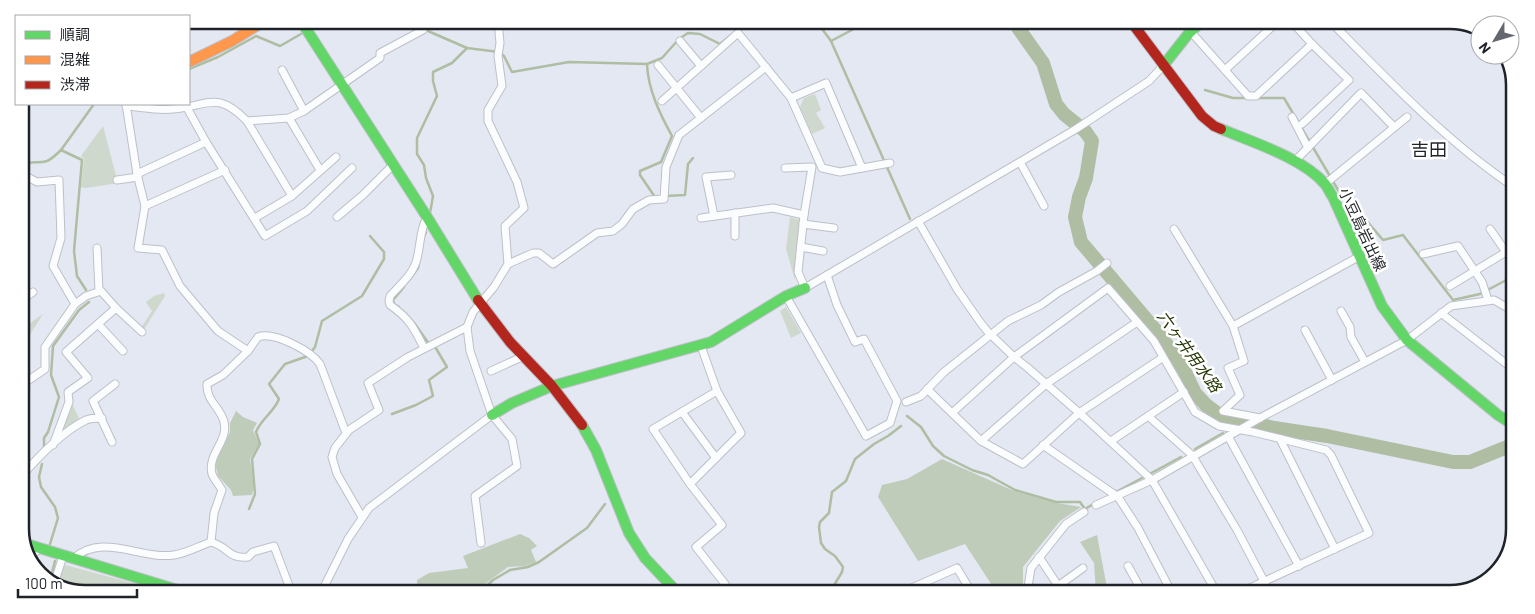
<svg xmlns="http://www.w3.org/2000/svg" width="1535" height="614" font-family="Barlow,'Noto Sans JP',sans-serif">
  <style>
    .green { fill: #cfd8cc }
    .forest { fill: #c0ccba }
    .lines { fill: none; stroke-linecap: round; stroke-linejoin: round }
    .stream { stroke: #afbda3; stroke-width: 2.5 }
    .river { stroke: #afbda3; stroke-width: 14 }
    .street-casing { stroke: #bdc0c8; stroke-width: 9 }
    .fast-casing { stroke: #bdc0c8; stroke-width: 12 }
    .slow-casing { stroke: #bdc0c8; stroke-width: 12 }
    .jam-casing { stroke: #bdc0c8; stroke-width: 12 }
    .street { stroke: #fbfcfd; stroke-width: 7 }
    .fast { stroke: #63d668; stroke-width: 10 }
    .slow { stroke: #ff974d; stroke-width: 10 }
    .jam { stroke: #b3261e; stroke-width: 10 }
    .labels { text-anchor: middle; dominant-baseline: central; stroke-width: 5; stroke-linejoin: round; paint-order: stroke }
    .street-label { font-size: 15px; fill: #1f2228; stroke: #fff }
    .water-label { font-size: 16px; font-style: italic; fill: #253605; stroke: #fff }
    .quarter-label { font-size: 18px; fill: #1f2228; stroke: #fff }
    .rim { fill: none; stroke: #1f2228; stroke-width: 2.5 }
  </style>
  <rect width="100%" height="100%" fill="#e4e8f2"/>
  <g class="green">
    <polygon points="815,94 821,110 816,113 825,128 812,134 800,107 804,98"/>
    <polygon points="103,126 118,183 86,188 81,187 84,159 81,156"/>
    <polygon points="790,217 800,220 795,280 786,249"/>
    <polygon points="164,293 165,296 143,331 141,328 152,311 146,302 154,296"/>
    <polygon points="786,307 801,333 791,338 780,311"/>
    <polygon points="43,314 27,339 20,335 23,328"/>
    <polygon points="72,404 80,420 60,436"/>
    <polygon points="65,565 136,584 132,591 63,590 56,585"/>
  </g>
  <g class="forest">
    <polygon points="236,411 243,417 257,423 253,430 259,444 250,459 254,486 252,495 233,496 231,490 218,476 215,463 230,432 230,423"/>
    <polygon points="942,459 1014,491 1057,503 1081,507 1060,521 1023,567 1023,584 1013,593 997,593 965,544 918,561 878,497 882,485 907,479"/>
    <polygon points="520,534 529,538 537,546 531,550 536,562 526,566 508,567 474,592 417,591 417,580 429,573 468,568 463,556"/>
    <polygon points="1097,535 1108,593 1096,593 1094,563 1080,542"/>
  </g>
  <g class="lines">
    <g class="stream">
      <polyline points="405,21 467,48 499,52 504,56 512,72 569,62 647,64 662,58 679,39 688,33 700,34 720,44 730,36"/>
      <polyline points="817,22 831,41 867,22"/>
      <polyline points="313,25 317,21"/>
      <polyline points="736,31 748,22"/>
      <polyline points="831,41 910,219"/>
      <path d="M647,64c1,26 13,50 25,72l-11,26 -21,9v4l15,22 3,-1"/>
      <polyline points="189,69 218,57 256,36 280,46 301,34"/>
      <polyline points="1205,90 1233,98 1248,98"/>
      <polyline points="1256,98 1284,98 1341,195 1360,213 1383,240 1403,235 1453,300 1480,294 1512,277 1513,278"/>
      <path d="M20,171c12,-14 14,-6 27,-10 5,-2 10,-7 14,-11"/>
      <polyline points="665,196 685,195 688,164 693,158"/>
      <polyline points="430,213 433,196 426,178 424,165 417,154 417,138 437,96 433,81 433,72 452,63 467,48"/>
      <polyline points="423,239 426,232"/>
      <polyline points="410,279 418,268 419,262"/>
      <polyline points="86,290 77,276 74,251 82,160 61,150 94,104"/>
      <polyline points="399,307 394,304 393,300 404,287"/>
      <polyline points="403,311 415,324 429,344 431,343"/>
      <polyline points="392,414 416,405 433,396 429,380 447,367 434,345"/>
      <polyline points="907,416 921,427 933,446 944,456 972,470 988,475 1015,490 1056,502 1080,502 1085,509 1095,503"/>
      <polyline points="44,448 44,438 48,432 59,397 51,375 53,346 79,310 89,302"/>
      <polyline points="1195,449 1223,433"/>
      <polyline points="42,464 39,477 41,487 55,507 58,518 50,544"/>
      <polyline points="1116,492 1181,457"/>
      <path d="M249,509l6,-15 -3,-35 8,-15 -4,-12c5,-13 18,-20 23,-33l-10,-15 16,-20 23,-8 7,-9 7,-26 40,-25 22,-37v-7l-14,-16"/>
      <polyline points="50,581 55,561"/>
      <polyline points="480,592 493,580 510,570 528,567 539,562 587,528 605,504"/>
      <polyline points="830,592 842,572 843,567 835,556 825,549 821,543 819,527 820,522 829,513 832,492 846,481 855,459 874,444 888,436 901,426"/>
    </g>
    <polyline class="river" points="1014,22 1043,63 1056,104 1064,114 1085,131 1092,141 1086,178 1079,197 1075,217 1081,242 1163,339 1184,370 1195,393 1206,405 1221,416 1274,428 1327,436 1453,462 1470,462 1512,445"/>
    <defs>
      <g id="street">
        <polyline points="189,21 189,20"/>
        <polyline points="1293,23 1312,44 1349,80 1302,124"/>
        <path d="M1332,23c57,58 114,118 182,164"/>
        <polyline points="1191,32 1248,96 1256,96 1312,44"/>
        <polyline points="680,41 701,66"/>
        <polyline points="658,65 701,118"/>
        <polyline points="282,70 304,111"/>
        <polyline points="1225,70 1276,23"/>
        <polyline points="791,98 826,83 862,168"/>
        <polyline points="662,101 738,33 791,98 822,168 840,172 890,163"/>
        <polyline points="126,104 137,174 145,206 225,170"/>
        <path d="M126,106c15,1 32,5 47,3 36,-3 43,-19 74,12l42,-3 15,-7 76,-53v-5l43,-23"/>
        <polyline points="186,106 206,142 265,236 307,211 352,168"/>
        <polyline points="1292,117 1308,148"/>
        <polyline points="289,118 320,170"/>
        <polyline points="247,121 292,196"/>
        <polyline points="1295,161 1361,93 1394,127"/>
        <polyline points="1020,162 1044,206"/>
        <polyline points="785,168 812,167 804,215 798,272 805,288 1076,129 1149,81 1163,66"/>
        <polyline points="20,173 37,182 59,180 61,238 53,266 75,304 45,347 45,369 20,386"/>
        <polyline points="137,174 206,142"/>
        <polyline points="117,180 138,177"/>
        <polyline points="1325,184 1407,117"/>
        <polyline points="145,206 138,248 162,250 180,286 218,331 248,351"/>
        <polyline points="735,213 735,236"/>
        <polyline points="714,216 706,177 731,175"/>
        <polyline points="337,217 363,195 393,165"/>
        <polyline points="255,218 292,196 336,157"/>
        <polyline points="701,218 773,208 804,215"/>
        <polyline points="918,221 957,289 980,322 988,332 1014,357 1028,368 1085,418 1152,480 1217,593"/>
        <polyline points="803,224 834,228"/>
        <polyline points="1174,229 1233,326 1244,361 1228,368 1240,395 1223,411 1260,418"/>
        <polyline points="1490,229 1506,252"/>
        <polyline points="801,247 823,251"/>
        <polyline points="97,248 99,291"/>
        <polyline points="1423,254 1458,246 1482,282 1488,300"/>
        <polyline points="508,264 533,253 539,253 553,264 597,233 613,231 622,224 633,209 649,200 664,199 666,167 679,135 766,67"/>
        <polyline points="1450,286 1506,252 1514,258"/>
        <polyline points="786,296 866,436 890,423 897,401 864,339 855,342 837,305 827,275"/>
        <polyline points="20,301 33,292"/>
        <polyline points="75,304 86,296 101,291 116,308"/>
        <polyline points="1341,311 1350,327 1351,337 1365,362"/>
        <polyline points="1441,313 1513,369"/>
        <polyline points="98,324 123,351"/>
        <polyline points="1233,326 1360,256"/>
        <polyline points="1305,330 1332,380"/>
        <polyline points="701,346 717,391"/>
        <path d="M424,348c-10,-20 -14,-29 -34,-43l-1,-4 1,-5c9,-10 22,-21 26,-34 5,-15 3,-31 11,-45"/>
        <polyline points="491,371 524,356"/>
        <polyline points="927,389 981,441 1046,384 1137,322"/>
        <polyline points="906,402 921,396 944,372 1008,321 1041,305 1059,292 1097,271 1107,263"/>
        <polyline points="682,412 716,458"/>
        <polyline points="952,413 1014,357 1108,288 1154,341 1195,412 1219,426 1253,432 1326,450 1331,455 1369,533 1239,593"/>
        <polyline points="1148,416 1192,455 1237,530 1265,583"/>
        <polyline points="1228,436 1299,566"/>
        <polyline points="1280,439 1335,549"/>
        <polyline points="981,441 1023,464 1079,413 1162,358"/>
        <polyline points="1111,441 1184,392"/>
        <polyline points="112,442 93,401 115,384"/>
        <polyline points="53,445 69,402 68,392 88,378 66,352 116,308 142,332"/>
        <polyline points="1043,445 1118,497 1138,528 1172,593"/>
        <path d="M20,478c17,-20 42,-46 66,-58 5,-2 10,-2 16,-2"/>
        <polyline points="690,484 741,433 717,391 653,429 690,484 722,525 696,547 725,584"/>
        <polyline points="1096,505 1152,480 1260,418 1407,340 1451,306 1494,300 1513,311"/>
        <polyline points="362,517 337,474 332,457 335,448 349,430 379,410 368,383 408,357 467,327"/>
        <path d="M211,542l3,-29 8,-23c-3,-5 -8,-11 -10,-16 -5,-20 17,-33 12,-52 -3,-14 -18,-21 -17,-38l16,-9 25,-24 10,-14c16,-6 53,14 62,27l26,69"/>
        <polyline points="481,543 475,496 517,466 512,439 492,415 470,351 467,327 473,312 494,287 508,264 505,226 524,208 517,182 488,121 488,110 502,86 498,56 500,43 498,21"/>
        <polyline points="1039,557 1063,593"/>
        <polyline points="29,558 40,548"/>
        <path d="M73,559c29,-27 68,1 101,-4 13,-2 25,-9 37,-13 18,5 17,17 37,15l5,-5 21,-6 17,45"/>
        <polyline points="1128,566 1143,593"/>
        <polyline points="54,584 63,556"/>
        <polyline points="1058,586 1083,568"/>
        <polyline points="322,591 348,539 369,508 492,415"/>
        <polyline points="908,593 907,590 957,568 972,593"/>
        <polyline points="1027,593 1031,568 1066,524 1084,512"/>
      </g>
      <g id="fast">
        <polyline points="301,21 427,217 478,300"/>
        <polyline points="1163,66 1189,33 1200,23"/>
        <path d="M1221,129c31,13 82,29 104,55 3,4 5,9 8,13l49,109 25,34 91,75 14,9"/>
        <polyline points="492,415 512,403 552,386 711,342 786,296 805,288"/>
        <polyline points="582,425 596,450 629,533 645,558 677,592"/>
        <polyline points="23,543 181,591"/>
      </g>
      <polyline id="slow" points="189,62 232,41 266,20"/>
      <g id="jam">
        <polyline points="1132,23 1202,116 1214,126 1221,129"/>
        <polyline points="478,300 510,342 552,386 582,425"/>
      </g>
    </defs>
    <use href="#street" class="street-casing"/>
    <use href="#fast" class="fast-casing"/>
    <use href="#slow" class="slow-casing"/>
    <use href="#jam" class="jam-casing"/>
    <use href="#street" class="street"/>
    <use href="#fast" class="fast"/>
    <use href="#slow" class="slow"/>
    <use href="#jam" class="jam"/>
  </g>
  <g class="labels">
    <g class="street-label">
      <text transform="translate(1363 229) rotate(65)">小豆島岩出線</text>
    </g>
    <g class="water-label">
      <text transform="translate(1190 351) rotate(54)">六ヶ井用水路</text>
    </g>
    <g class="quarter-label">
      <text x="1429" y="149">吉田</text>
    </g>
  </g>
  <path d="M0 0H1535V614H0ZM85 29H1450A56 56 0 0 1 1506 85V529A56 56 0 0 1 1450 585H85A56 56 0 0 1 29 529V85A56 56 0 0 1 85 29Z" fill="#fff" fill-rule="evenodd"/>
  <path class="rim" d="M85 29H1450A56 56 0 0 1 1506 85V529A56 56 0 0 1 1450 585H85A56 56 0 0 1 29 529V85A56 56 0 0 1 85 29Z"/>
  <rect x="15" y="15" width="175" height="90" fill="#ffffff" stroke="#a5a7a9"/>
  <rect x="25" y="31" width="25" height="8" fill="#63d668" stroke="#a5a7a9"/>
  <text x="60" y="40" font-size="15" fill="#1f2228">順調</text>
  <rect x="25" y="56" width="25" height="8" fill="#ff974d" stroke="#a5a7a9"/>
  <text x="60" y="65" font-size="15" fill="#1f2228">混雑</text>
  <rect x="25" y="81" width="25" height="8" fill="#b3261e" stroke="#a5a7a9"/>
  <text x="60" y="90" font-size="15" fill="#1f2228">渋滞</text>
  <g transform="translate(1495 40) rotate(232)"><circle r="24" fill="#ffffff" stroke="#a5a7a9"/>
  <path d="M0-4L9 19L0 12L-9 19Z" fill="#64676f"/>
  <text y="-8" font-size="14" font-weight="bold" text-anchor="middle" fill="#1f2228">N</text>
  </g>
  <path d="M18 589v8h119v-8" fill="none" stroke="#1f2228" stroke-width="2.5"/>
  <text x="25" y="589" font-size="15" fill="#1f2228" stroke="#ffffff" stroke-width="4" paint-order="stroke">100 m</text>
</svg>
